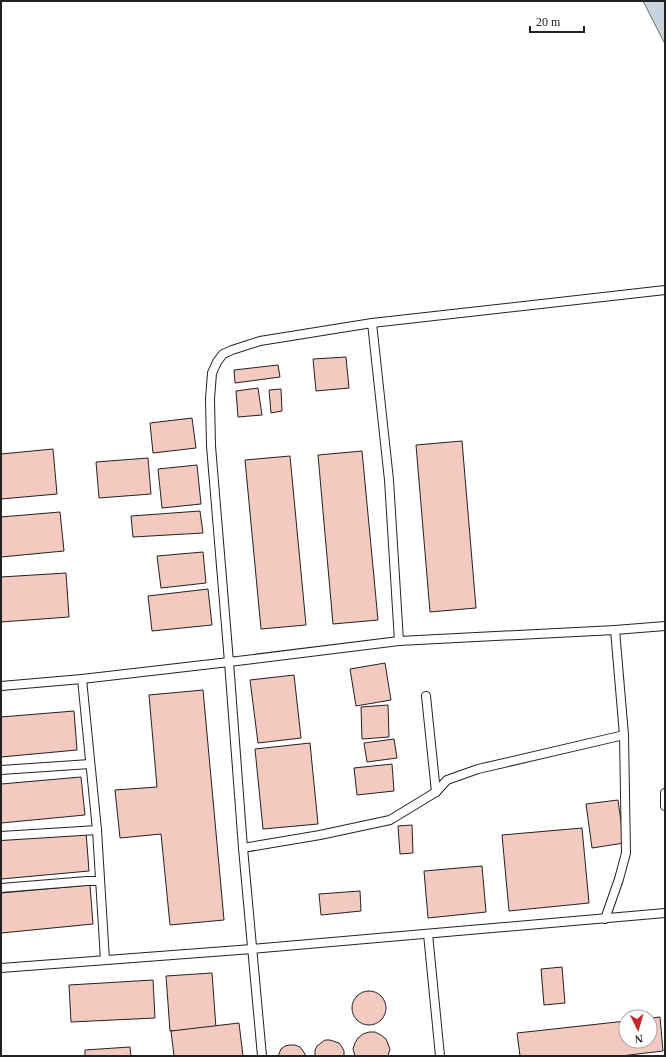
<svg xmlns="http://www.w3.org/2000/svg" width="666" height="1057" font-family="Georgia,serif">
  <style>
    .water { fill: #c7d3dd; stroke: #6f6f6f }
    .building { fill: #f3c9c0; stroke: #222 }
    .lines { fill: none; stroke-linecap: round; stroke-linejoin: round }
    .lane-casing { stroke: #222; stroke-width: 10 }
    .lane { stroke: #fff; stroke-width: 8 }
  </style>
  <rect width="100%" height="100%" fill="#fff"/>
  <polygon class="water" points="643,1 665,1 665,44"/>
  <g class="building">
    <polygon points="346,357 349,388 316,391 313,359"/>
    <polygon points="278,365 280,377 235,383 234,370"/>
    <polygon points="258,388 262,415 238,417 236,391"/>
    <polygon points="281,389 282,411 271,413 269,390"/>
    <polygon points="192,418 196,448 153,453 150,423"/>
    <polygon points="462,441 476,608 430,612 416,445"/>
    <polygon points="53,449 57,494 1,499 1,454"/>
    <polygon points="362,451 378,620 333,624 318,455"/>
    <polygon points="290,456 306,625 261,629 245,460"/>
    <polygon points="148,458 151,494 99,498 96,462"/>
    <polygon points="197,465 201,504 162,508 158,469"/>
    <polygon points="200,511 203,533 133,537 131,516"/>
    <polygon points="60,512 64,551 1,557 1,517"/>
    <polygon points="203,552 206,583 161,588 157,556"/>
    <polygon points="66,573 69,617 1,622 1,577"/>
    <polygon points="208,589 212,625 152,631 148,596"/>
    <polygon points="385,663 391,700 356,706 350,669"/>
    <polygon points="294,675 301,738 258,743 250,680"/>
    <polygon points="203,690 224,920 170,925 161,834 120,838 115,790 157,787 149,695"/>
    <polygon points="388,705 389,737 362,739 361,707"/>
    <polygon points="74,711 77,750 1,757 1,717"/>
    <polygon points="394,739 397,758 367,762 364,743"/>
    <polygon points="310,743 318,824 263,829 255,749"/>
    <polygon points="392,764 394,791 357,795 354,768"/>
    <polygon points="81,777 85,815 1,823 1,784"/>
    <polygon points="618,800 624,843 592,848 586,804"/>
    <polygon points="412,825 413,853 400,854 398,826"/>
    <polygon points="582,828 589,903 509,911 502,835"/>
    <polygon points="86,832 89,871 1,879 1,840"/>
    <polygon points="482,866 486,912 428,918 424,871"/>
    <polygon points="90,885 93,924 1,933 1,893"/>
    <polygon points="360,891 361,911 321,915 319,894"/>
    <polygon points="562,967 565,1003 544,1005 541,969"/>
    <polygon points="212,973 216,1028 170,1031 166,976"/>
    <polygon points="153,980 155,1018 71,1022 69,985"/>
    <circle cx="369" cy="1008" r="17"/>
    <polygon points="660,1017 663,1051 621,1056 520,1056 517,1033 626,1021 626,1041 650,1041 650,1018"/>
    <polygon points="239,1023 243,1056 174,1056 171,1031"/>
    <polygon points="369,1032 375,1032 381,1035 386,1039 390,1049 388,1056 355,1056 353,1049 355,1043 358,1038 363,1034"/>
    <polygon points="325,1040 330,1040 339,1043 342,1047 344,1051 344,1056 315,1056 315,1050 317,1046"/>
    <polygon points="290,1045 295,1045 300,1047 303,1051 306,1056 278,1056 281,1049 285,1046"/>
    <polygon points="130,1047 131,1056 85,1056 85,1050"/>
  </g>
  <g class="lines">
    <defs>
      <g id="lane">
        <polyline points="665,290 372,323 260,341 232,350 223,354 217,362 212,373 210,399 211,446 229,662 399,641 615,630 665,626"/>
        <polyline points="372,323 389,480 399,641"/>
        <polyline points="82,679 97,830 105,960"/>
        <polyline points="1,686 82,679 229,662 243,848 262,1056"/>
        <polyline points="426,696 436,792"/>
        <polyline points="1,770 90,764"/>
        <polyline points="665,793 665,806"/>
        <polyline points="1,836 97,830"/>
        <polyline points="243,848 320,835 390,820 436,792 447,780 478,769 624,735"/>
        <polyline points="1,888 87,881 100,881"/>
        <polyline points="605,919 619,879 626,853 624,735 615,630"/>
        <polyline points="428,934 440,1056"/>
        <polyline points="1,968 252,949 665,913"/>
      </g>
    </defs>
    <use href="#lane" class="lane-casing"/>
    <use href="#lane" class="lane"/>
  </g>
  <rect width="666" height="1057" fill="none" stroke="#222222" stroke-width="4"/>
  <g transform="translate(638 1029) rotate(175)"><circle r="19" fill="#ffffff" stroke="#a7a7a7"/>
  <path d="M0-3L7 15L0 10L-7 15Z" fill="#c62828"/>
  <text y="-6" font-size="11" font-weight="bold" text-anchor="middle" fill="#222222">N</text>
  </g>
  <path d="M530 26v6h54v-6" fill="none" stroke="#222222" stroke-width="2"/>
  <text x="536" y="26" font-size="12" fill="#222222" stroke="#ffffff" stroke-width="3" paint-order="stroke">20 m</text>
</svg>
